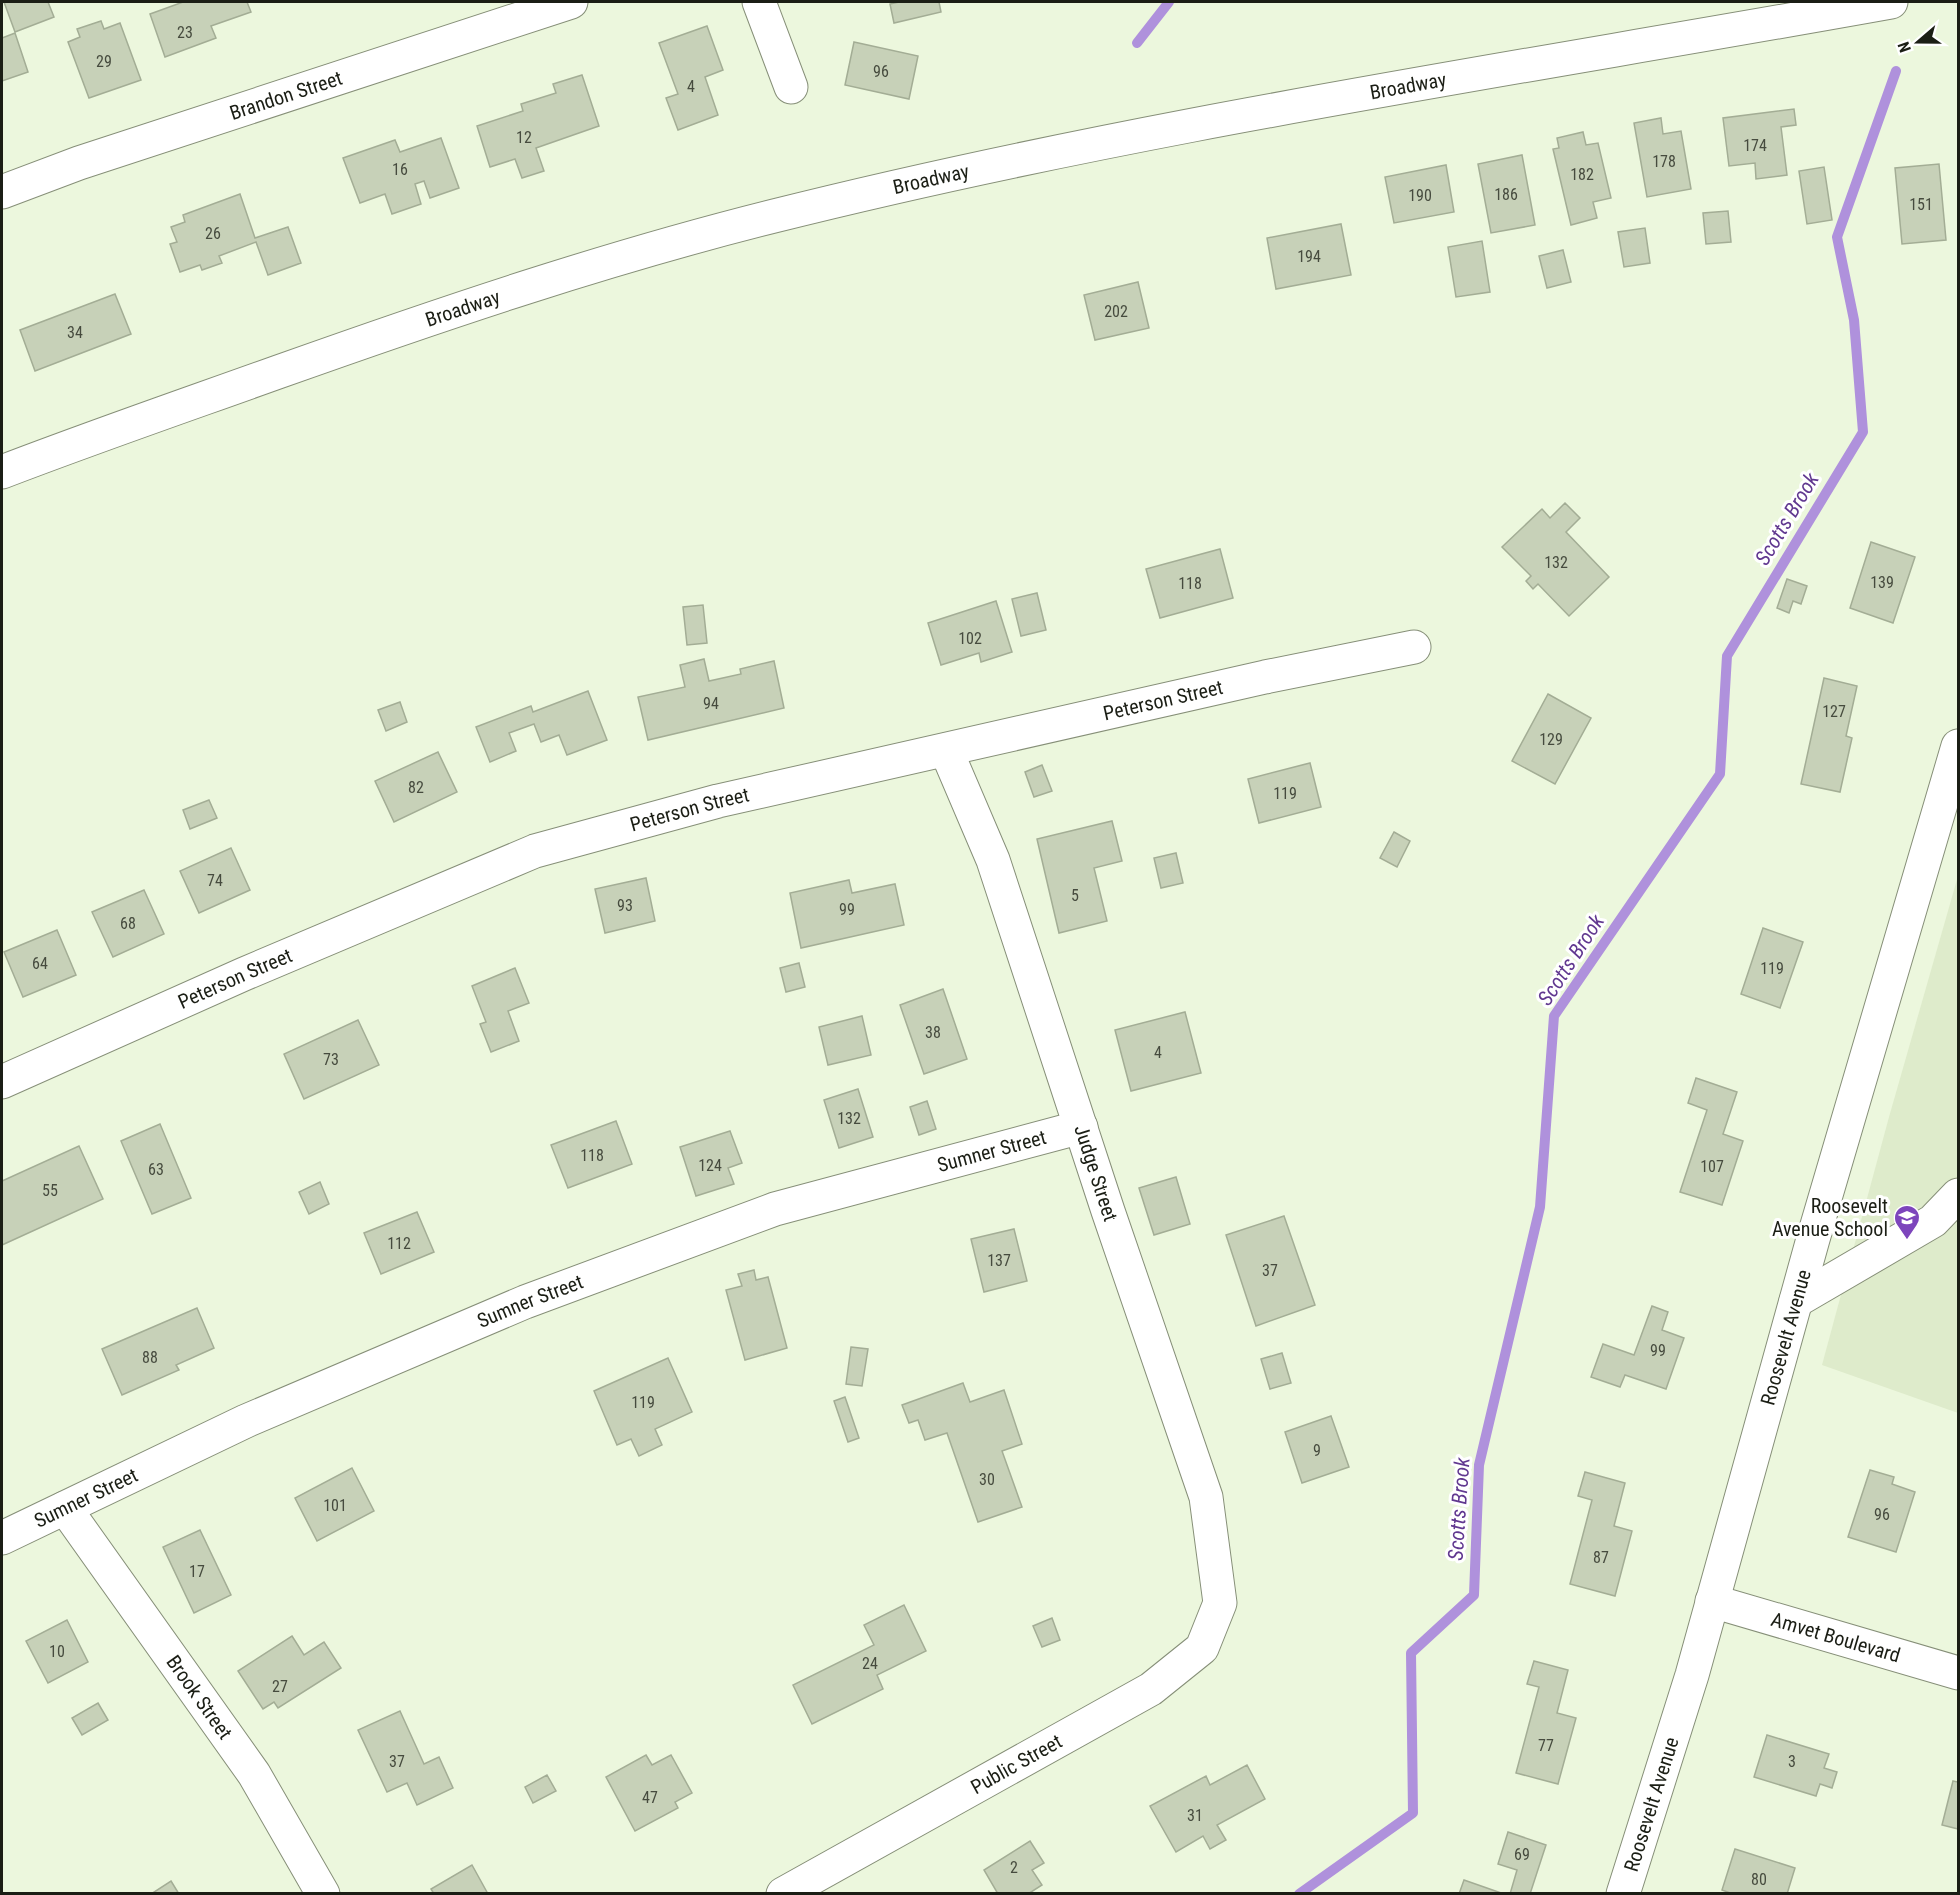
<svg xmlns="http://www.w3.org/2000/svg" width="1960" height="1895" font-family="'Roboto Condensed',sans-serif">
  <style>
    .built { fill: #deebcb }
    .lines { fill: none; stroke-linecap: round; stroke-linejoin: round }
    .stream { stroke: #af91dc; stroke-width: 10 }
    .building { fill: #c7d1b8; stroke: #a3ad95; stroke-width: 1.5 }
    .minor-casing { stroke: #868f78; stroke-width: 35 }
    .minor { stroke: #fff; stroke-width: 33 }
    .labels { text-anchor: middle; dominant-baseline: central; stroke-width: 6; stroke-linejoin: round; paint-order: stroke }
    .number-label { font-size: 16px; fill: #464b3e }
    .street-label { font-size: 20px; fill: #1b1e15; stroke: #fff }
    .poi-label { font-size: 20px; fill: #1b1e15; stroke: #fff; text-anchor: end }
    .water-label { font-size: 21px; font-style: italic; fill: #613890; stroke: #fff }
  </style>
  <rect width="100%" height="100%" fill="#ecf7dd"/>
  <polygon class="built" points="1958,876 1958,1413 1822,1365 1889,1117"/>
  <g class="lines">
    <g class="stream">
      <polyline points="1137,43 1169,2"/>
      <polyline points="1299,1894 1413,1813 1411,1653 1474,1595 1479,1465 1540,1207 1554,1016 1720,774 1727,656 1863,432 1854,320 1837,237 1896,71"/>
    </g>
  </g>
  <g class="building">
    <polygon points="4,2 48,2 54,17 15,32"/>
    <polygon points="183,2 247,2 251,12 211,26 216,38 165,57 150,14"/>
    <polygon points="899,2 939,2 941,12 894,23 890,4"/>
    <polygon points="101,21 104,29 120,23 141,80 89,98 68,42 80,37 77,29"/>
    <polygon points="707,26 723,70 705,77 718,115 678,130 666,98 678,94 659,43"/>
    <polygon points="15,33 28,72 2,81 2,38"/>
    <polygon points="854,42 918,56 909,99 845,85"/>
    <polygon points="582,75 599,126 536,148 544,171 522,178 515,159 490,167 477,126 523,111 521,104 556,93 553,84"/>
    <polygon points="1794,109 1796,125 1781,127 1787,175 1756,179 1755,163 1729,166 1723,118"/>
    <polygon points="1661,118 1663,134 1681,131 1691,189 1647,197 1634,123"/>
    <polygon points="1583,132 1586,145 1598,143 1611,198 1593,202 1597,218 1571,225 1553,149 1559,148 1557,138"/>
    <polygon points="441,138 459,188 430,198 424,181 415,184 421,204 392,214 385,194 360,203 343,158 395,140 400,152"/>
    <polygon points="1522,155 1535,225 1491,233 1478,164"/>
    <polygon points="1939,164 1946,240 1902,244 1895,168"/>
    <polygon points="1446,165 1454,212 1394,223 1385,177"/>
    <polygon points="1824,167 1832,220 1807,224 1799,171"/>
    <polygon points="240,194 255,238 288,227 301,263 268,275 256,242 219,256 222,263 202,270 200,265 180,272 170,244 177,242 171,227 185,222 183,215"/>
    <polygon points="1728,211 1731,242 1706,244 1703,213"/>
    <polygon points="1341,224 1351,275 1276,289 1267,238"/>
    <polygon points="1645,228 1650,263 1624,267 1618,232"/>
    <polygon points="1482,241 1490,292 1456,297 1448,247"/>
    <polygon points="1563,250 1571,282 1547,288 1539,256"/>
    <polygon points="1138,282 1149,328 1095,340 1084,295"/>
    <polygon points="115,294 131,334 35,371 20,330"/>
    <polygon points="1565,503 1580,518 1566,532 1609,577 1569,616 1538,584 1533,589 1526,581 1531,576 1502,547 1542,509 1550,518"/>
    <polygon points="1871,542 1915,557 1893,623 1850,608"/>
    <polygon points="1220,549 1233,598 1160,618 1146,569"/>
    <polygon points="1787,579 1807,586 1801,604 1793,601 1789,613 1777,608"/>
    <polygon points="1037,593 1046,630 1021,636 1012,599"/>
    <polygon points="996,601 1012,652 981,662 979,653 941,665 928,623"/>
    <polygon points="703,605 707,643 687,645 683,607"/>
    <polygon points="704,659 709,681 741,674 740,669 774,661 784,708 648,740 638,697 685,687 680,665"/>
    <polygon points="1824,678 1857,686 1846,736 1852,738 1840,792 1801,784"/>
    <polygon points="588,691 607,740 567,755 559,735 541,742 534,724 509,733 516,751 490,762 476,727 531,706 533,712"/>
    <polygon points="1548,694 1591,718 1555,784 1512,761"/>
    <polygon points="400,702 407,722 386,731 378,710"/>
    <polygon points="438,752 457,792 394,822 375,781"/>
    <polygon points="1310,763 1321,807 1259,823 1248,779"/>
    <polygon points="1042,765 1052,791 1034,797 1025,772"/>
    <polygon points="209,800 217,818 190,829 183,810"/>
    <polygon points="1112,821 1122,861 1094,868 1107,921 1059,933 1037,839"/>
    <polygon points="1394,832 1410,841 1397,867 1380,858"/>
    <polygon points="231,848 250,890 199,913 180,871"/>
    <polygon points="1176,853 1183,883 1161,888 1154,858"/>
    <polygon points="646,878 655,921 605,933 595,889"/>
    <polygon points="849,880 852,893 895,884 904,925 801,948 790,893"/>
    <polygon points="144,890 164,934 113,957 92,912"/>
    <polygon points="1763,928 1803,942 1780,1008 1741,994"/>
    <polygon points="57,930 76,975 23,997 4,952"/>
    <polygon points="799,963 805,987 786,992 780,968"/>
    <polygon points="515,968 529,1003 508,1011 519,1041 491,1052 480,1024 486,1022 472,986"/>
    <polygon points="943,989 967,1059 924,1074 900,1005"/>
    <polygon points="1185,1012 1201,1073 1131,1091 1115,1030"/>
    <polygon points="862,1016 871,1055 828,1065 819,1027"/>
    <polygon points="358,1020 379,1065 304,1099 284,1054"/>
    <polygon points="1696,1078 1737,1092 1723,1134 1743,1141 1722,1205 1680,1192 1707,1110 1688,1103"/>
    <polygon points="858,1089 873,1137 839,1148 824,1100"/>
    <polygon points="927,1101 936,1129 919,1135 910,1107"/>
    <polygon points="616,1121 632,1164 568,1188 551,1145"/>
    <polygon points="160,1124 191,1198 152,1214 121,1141"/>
    <polygon points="730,1131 742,1163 728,1168 734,1184 696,1196 680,1147"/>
    <polygon points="79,1146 103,1199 2,1245 2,1181"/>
    <polygon points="1176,1177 1190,1224 1154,1235 1139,1188"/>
    <polygon points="320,1182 329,1204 309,1214 299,1192"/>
    <polygon points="417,1212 434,1252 381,1274 364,1233"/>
    <polygon points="1284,1216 1315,1305 1256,1326 1226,1235"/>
    <polygon points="1014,1229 1027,1281 984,1292 971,1239"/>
    <polygon points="754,1270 756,1280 768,1277 787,1348 745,1360 726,1290 742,1286 738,1274"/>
    <polygon points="1652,1306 1668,1312 1662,1330 1684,1338 1666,1389 1625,1375 1620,1387 1591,1377 1603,1344 1634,1355"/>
    <polygon points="197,1308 214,1348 176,1365 179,1370 122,1395 102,1349"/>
    <polygon points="851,1347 868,1349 862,1386 846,1384"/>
    <polygon points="1282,1353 1291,1383 1270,1389 1261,1359"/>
    <polygon points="668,1358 692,1412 655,1429 662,1445 639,1456 631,1439 617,1445 594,1391"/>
    <polygon points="963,1383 970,1402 1004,1390 1022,1444 1002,1451 1022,1507 978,1522 947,1433 925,1440 918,1420 909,1423 902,1405"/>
    <polygon points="845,1397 859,1438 848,1442 834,1401"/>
    <polygon points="1331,1416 1349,1467 1302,1483 1285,1432"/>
    <polygon points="352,1468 374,1511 317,1541 295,1498"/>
    <polygon points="1870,1470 1894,1477 1892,1484 1915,1492 1896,1552 1848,1537"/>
    <polygon points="1585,1472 1625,1483 1614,1526 1632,1531 1615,1596 1570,1584 1592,1500 1578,1496"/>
    <polygon points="200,1530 231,1595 194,1613 163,1547"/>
    <polygon points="904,1605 926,1651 877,1675 883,1689 812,1724 793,1685 874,1645 864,1625"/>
    <polygon points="1052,1618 1060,1640 1042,1647 1033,1626"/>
    <polygon points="67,1620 88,1662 48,1683 26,1641"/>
    <polygon points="292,1636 304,1655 324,1642 341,1668 278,1708 274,1702 263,1709 238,1671"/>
    <polygon points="1534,1661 1568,1670 1557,1713 1576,1718 1558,1784 1516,1773 1539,1687 1527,1684"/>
    <polygon points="98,1703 108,1720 82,1735 72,1718"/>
    <polygon points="400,1711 424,1764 439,1757 453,1788 417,1805 407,1783 387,1792 358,1730"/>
    <polygon points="1767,1735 1829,1754 1824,1768 1837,1772 1832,1788 1820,1784 1816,1796 1754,1777"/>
    <polygon points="646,1755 652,1765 671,1755 692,1793 675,1802 678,1808 635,1831 606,1777"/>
    <polygon points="1247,1765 1265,1799 1217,1825 1226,1840 1210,1849 1203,1836 1176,1852 1150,1806 1206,1776 1210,1785"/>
    <polygon points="547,1775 556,1791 533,1803 525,1787"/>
    <polygon points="1953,1781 1958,1782 1958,1829 1942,1825"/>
    <polygon points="1508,1832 1546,1845 1530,1894 1510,1894 1517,1870 1498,1864"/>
    <polygon points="1030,1841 1044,1863 1032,1870 1042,1885 1028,1894 998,1894 984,1870"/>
    <polygon points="1735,1849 1795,1868 1787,1894 1733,1894 1722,1890"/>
    <polygon points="472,1865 488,1894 434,1894 431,1889"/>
    <polygon points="1464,1880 1504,1894 1459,1894"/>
    <polygon points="171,1881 179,1894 151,1894"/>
  </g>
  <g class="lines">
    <defs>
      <g id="minor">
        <polyline points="759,2 791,87"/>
        <path id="s1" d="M2,192l77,-29 492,-161"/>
        <path id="s2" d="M2,472c91,-35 184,-67 276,-100 163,-58 328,-114 496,-156 367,-92 744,-147 1117,-214"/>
        <path id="s3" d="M2,1082l242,-108 291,-123 183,-50 547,-124 149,-30"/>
        <polyline points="1796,1301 1933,1221 1958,1195"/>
        <path id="s4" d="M65,1508l189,266 69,120"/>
        <path id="s5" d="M2,1538l244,-117 279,-119 250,-93 306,-82"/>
        <path id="s6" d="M1712,1601l246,72"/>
        <path id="s7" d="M783,1894l368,-205 51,-41 18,-45 -14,-106 -98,-286 -115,-351 -47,-110"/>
        <path id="s8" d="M1623,1894l69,-219 121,-436 145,-493"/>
      </g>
    </defs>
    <use href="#minor" class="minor-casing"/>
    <use href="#minor" class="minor"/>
  </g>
  <defs>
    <symbol id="school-pin" viewBox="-11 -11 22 30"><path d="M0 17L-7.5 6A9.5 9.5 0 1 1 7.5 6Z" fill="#7d45bc" stroke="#fff"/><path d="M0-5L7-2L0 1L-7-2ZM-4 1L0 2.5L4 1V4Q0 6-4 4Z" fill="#fff"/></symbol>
  </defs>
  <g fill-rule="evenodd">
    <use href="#school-pin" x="1892" y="1203" width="30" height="40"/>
  </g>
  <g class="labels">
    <g class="number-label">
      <text x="185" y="32">23</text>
      <text x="104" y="61">29</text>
      <text x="881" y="71">96</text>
      <text x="691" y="86">4</text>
      <text x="524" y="137">12</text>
      <text x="1755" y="145">174</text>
      <text x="1664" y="161">178</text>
      <text x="400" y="169">16</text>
      <text x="1582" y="174">182</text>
      <text x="1506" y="194">186</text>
      <text x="1420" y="195">190</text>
      <text x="1921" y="204">151</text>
      <text x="213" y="233">26</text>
      <text x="1309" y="256">194</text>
      <text x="1116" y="311">202</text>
      <text x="75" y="332">34</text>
      <text x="1556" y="562">132</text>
      <text x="1882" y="582">139</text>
      <text x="1190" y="583">118</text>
      <text x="970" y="638">102</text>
      <text x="711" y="703">94</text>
      <text x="1834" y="711">127</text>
      <text x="1551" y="739">129</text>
      <text x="416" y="787">82</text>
      <text x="1285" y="793">119</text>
      <text x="215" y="880">74</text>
      <text x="1075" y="895">5</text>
      <text x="625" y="905">93</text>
      <text x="847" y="909">99</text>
      <text x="128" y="923">68</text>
      <text x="40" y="963">64</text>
      <text x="1772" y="968">119</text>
      <text x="933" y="1032">38</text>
      <text x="1158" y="1052">4</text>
      <text x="331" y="1059">73</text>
      <text x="849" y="1118">132</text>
      <text x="592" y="1155">118</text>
      <text x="710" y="1165">124</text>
      <text x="1712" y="1166">107</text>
      <text x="156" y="1169">63</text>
      <text x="50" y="1190">55</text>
      <text x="399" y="1243">112</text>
      <text x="999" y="1260">137</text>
      <text x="1270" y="1270">37</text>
      <text x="1658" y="1350">99</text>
      <text x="150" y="1357">88</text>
      <text x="643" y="1402">119</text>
      <text x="1317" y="1450">9</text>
      <text x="987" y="1479">30</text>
      <text x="335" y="1505">101</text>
      <text x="1882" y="1514">96</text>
      <text x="1601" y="1557">87</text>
      <text x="197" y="1571">17</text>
      <text x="57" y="1651">10</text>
      <text x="870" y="1663">24</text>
      <text x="280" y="1686">27</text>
      <text x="1546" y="1745">77</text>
      <text x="397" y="1761">37</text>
      <text x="1792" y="1761">3</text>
      <text x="650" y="1797">47</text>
      <text x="1195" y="1815">31</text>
      <text x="1522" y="1854">69</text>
      <text x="1014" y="1867">2</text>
      <text x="1759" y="1879">80</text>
    </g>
    <g class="street-label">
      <text stroke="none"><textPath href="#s2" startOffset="1461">Broadway</textPath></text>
      <text stroke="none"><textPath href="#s1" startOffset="300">Brandon Street</textPath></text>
      <text stroke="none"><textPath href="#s2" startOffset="975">Broadway</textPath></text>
      <text stroke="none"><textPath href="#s2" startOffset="489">Broadway</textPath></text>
      <text stroke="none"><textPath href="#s3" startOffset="1227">Peterson Street</textPath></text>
      <text stroke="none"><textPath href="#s3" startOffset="741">Peterson Street</textPath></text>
      <text stroke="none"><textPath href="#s3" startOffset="255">Peterson Street</textPath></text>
      <text stroke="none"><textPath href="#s5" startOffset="1065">Sumner Street</textPath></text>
      <text transform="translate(1096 1173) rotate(72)">Judge Street</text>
      <text stroke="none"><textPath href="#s5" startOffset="579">Sumner Street</textPath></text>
      <text stroke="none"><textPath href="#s8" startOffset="580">Roosevelt Avenue</textPath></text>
      <text stroke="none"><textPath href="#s5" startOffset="93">Sumner Street</textPath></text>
      <text stroke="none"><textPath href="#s6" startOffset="129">Amvet Boulevard</textPath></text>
      <text stroke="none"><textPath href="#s4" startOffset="232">Brook Street</textPath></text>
      <text stroke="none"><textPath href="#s7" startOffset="267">Public Street</textPath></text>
      <text stroke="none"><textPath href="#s8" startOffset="94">Roosevelt Avenue</textPath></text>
    </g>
    <g class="poi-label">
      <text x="1888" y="1206">Roosevelt<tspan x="1888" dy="23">Avenue School</tspan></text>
    </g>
    <g class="water-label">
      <text transform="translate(1787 519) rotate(-59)">Scotts Brook</text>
      <text transform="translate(1571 960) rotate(-57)">Scotts Brook</text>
      <text transform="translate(1459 1509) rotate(-86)">Scotts Brook</text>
    </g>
  </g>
  <rect width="1960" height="1895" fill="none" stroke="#1b1e15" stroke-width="6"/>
  <g transform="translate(1918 42) rotate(250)" stroke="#ffffff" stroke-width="4.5" paint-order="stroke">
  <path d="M0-4.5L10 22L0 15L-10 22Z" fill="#1b1e15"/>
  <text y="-9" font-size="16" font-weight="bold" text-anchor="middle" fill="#1b1e15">N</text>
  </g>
</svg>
